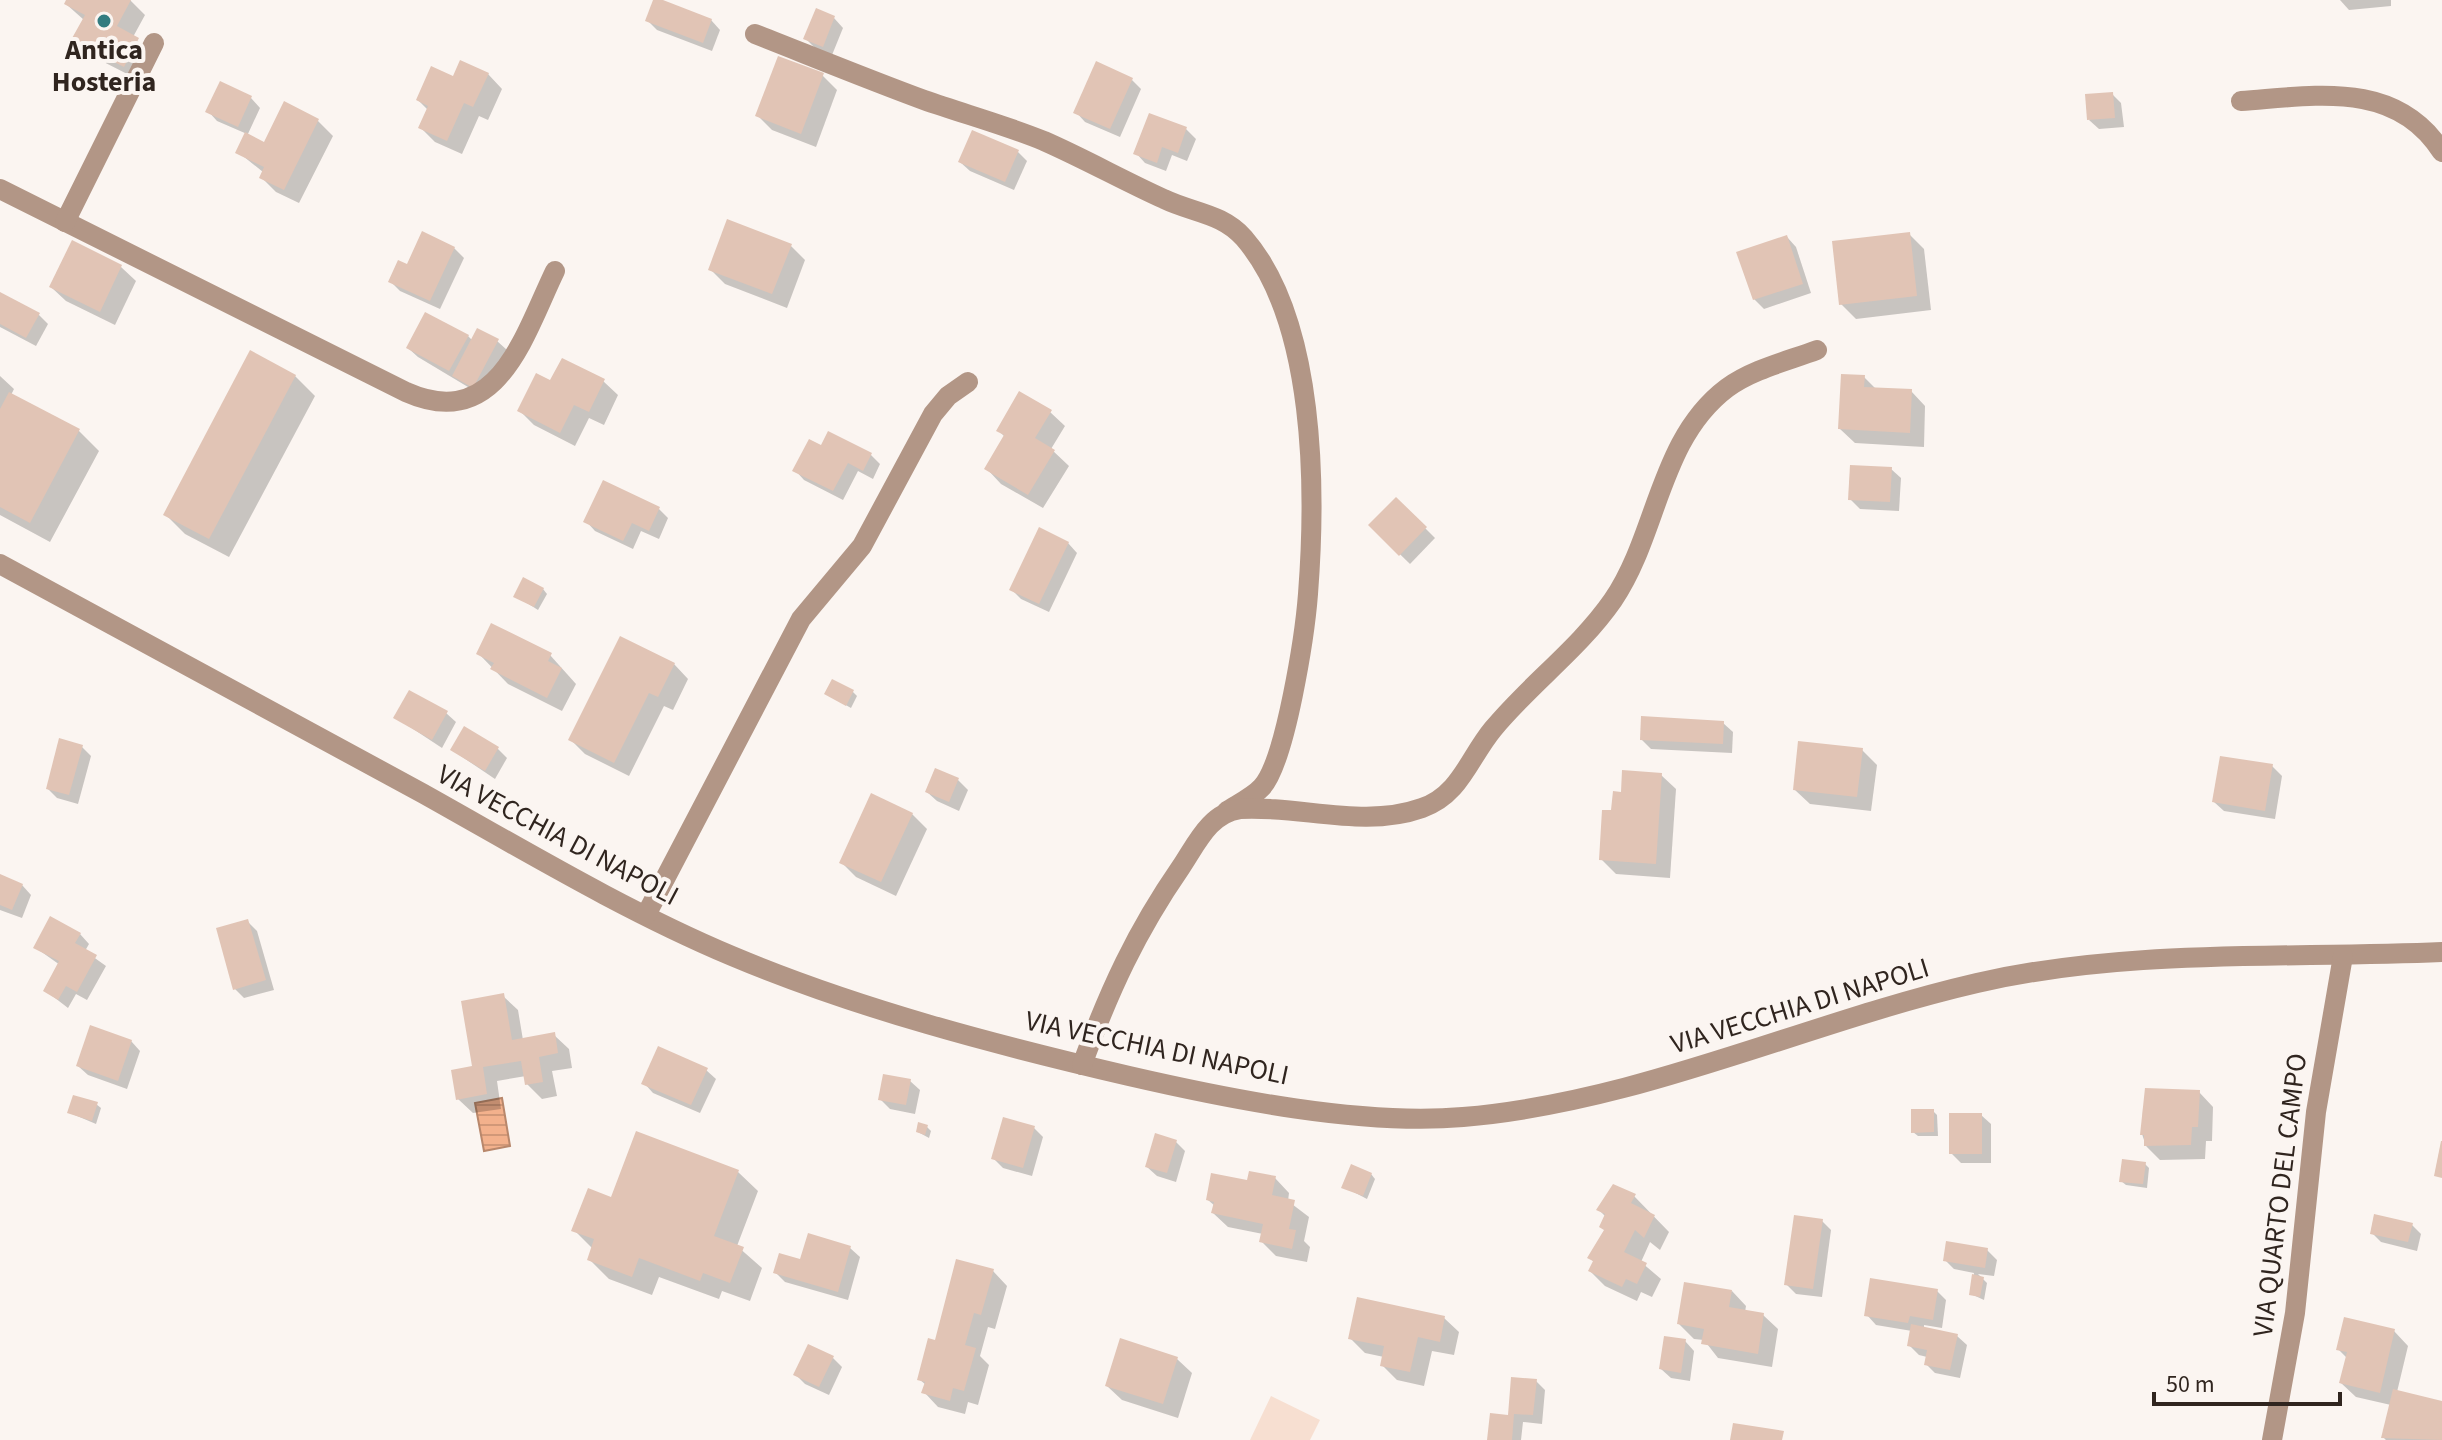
<svg xmlns="http://www.w3.org/2000/svg" width="2442" height="1440" font-family="'Source Sans 3',sans-serif">
  <style>
    .pitch { fill: #f7dfd1 }
    .water { fill: url(#water-rules); stroke: #b8876b; stroke-width: 2 }
    .shadow { fill: #0003 }
    .building { fill: #e1c4b5 }
    .lines { fill: none; stroke-linecap: round; stroke-linejoin: round }
    .minor { stroke: #b29686; stroke-width: 20 }
    .poi-dot { fill: #337c80; stroke: #fbf5f1; stroke-width: 3 }
    .labels { text-anchor: middle; dominant-baseline: central; stroke-width: 8; stroke-linejoin: round; paint-order: stroke }
    .poi-label { font-size: 28px; font-weight: bold; fill: #30251f; stroke: #fbf5f1 }
    .street-label { font-size: 28px; fill: #30251f; stroke: #fbf5f1 }
  </style>
  <defs>
    <pattern id="water-rules" width="6" height="5" patternUnits="userSpaceOnUse" patternTransform="scale(2)"><rect width="6" height="5" fill="#f3b18c"/><path d="M0 2.5h6" fill="none" stroke="#d19878"/></pattern>
  </defs>
  <rect width="100%" height="100%" fill="#fbf5f1"/>
  <polygon class="pitch" points="1271,1396 1320,1420 1310,1440 1250,1440"/>
  <polygon class="water" points="502,1098 510,1146 484,1151 475,1103"/>
  <g class="shadow">
    <polygon points="68,0 130,0 145,15 133,37 153,54 139,80 88,54 74,40 84,20 66,4"/>
    <polygon points="655,0 711,20 720,30 712,51 657,30 647,20"/>
    <polygon points="2340,0 2391,0 2391,6 2349,10"/>
    <polygon points="834,18 843,28 832,55 815,48 805,38"/>
    <polygon points="488,74 502,89 488,120 479,116 462,154 435,142 420,127 428,110 418,100 454,78"/>
    <polygon points="822,75 837,90 816,147 772,130 757,115"/>
    <polygon points="1132,80 1141,89 1120,137 1085,122 1076,112"/>
    <polygon points="2112,94 2121,103 2124,127 2099,129 2089,120"/>
    <polygon points="251,98 260,108 247,136 265,145 284,104 318,121 333,136 299,203 276,192 261,177 263,172 238,152 247,134 217,121 208,111"/>
    <polygon points="1186,129 1196,139 1187,161 1172,155 1166,171 1145,163 1136,153"/>
    <polygon points="1017,151 1027,161 1014,190 970,171 960,162"/>
    <polygon points="1909,234 1924,249 1931,310 1856,319 1841,304"/>
    <polygon points="1787,237 1796,247 1811,293 1764,309 1754,299"/>
    <polygon points="790,245 805,260 787,308 725,284 710,269"/>
    <polygon points="454,248 464,258 440,309 400,291 390,281 408,267"/>
    <polygon points="121,267 136,281 115,325 66,301 51,287"/>
    <polygon points="0,294 39,315 48,324 36,346 0,327"/>
    <polygon points="468,336 473,341 497,341 507,350 483,396 418,357 408,348"/>
    <polygon points="0,376 14,389 11,395 79,431 99,451 50,542 0,515"/>
    <polygon points="295,376 315,396 229,557 185,534 165,514"/>
    <polygon points="1864,377 1877,390 1911,391 1925,406 1924,447 1855,443 1840,429"/>
    <polygon points="603,381 618,395 604,425 589,418 575,446 534,425 520,411 551,383"/>
    <polygon points="1050,412 1065,426 1051,449 1069,466 1043,508 1001,484 987,469 1005,437 998,430"/>
    <polygon points="822,447 871,455 880,464 873,479 858,471 843,500 804,480 795,470"/>
    <polygon points="1891,469 1901,478 1899,511 1860,509 1850,499"/>
    <polygon points="1396,499 1435,538 1410,564 1370,525"/>
    <polygon points="659,509 668,518 659,539 641,531 633,549 595,531 586,521"/>
    <polygon points="1068,543 1077,553 1049,612 1021,599 1012,590"/>
    <polygon points="543,589 547,594 538,610 516,596"/>
    <polygon points="478,653 550,655 576,684 562,711 508,684"/>
    <polygon points="674,664 688,679 673,710 664,706 629,776 585,754 571,740"/>
    <polygon points="853,692 857,696 851,708 826,694"/>
    <polygon points="446,713 456,722 442,748 395,717"/>
    <polygon points="1723,723 1733,732 1732,753 1651,749 1642,740"/>
    <polygon points="82,747 91,756 78,804 57,798 48,789"/>
    <polygon points="498,749 507,758 495,779 452,750"/>
    <polygon points="1862,750 1877,765 1871,811 1810,804 1795,790"/>
    <polygon points="2272,766 2282,776 2275,819 2224,811 2214,802"/>
    <polygon points="936,771 958,780 968,790 959,811 937,801 927,792"/>
    <polygon points="1661,775 1676,789 1670,878 1616,874 1601,859 1613,813 1623,794"/>
    <polygon points="912,814 927,829 896,896 856,877 842,863"/>
    <polygon points="0,877 22,885 31,895 22,918 0,910"/>
    <polygon points="247,921 257,931 274,990 244,998 235,989"/>
    <polygon points="80,934 89,944 85,951 106,966 87,1000 76,994 68,1008 46,991 60,965 36,948"/>
    <polygon points="503,996 518,1010 523,1040 554,1035 569,1049 572,1068 552,1071 557,1096 542,1099 527,1084 526,1076 497,1081 501,1109 473,1113 458,1099"/>
    <polygon points="131,1041 140,1051 127,1089 88,1075 78,1066"/>
    <polygon points="706,1070 716,1079 700,1113 653,1093 644,1083"/>
    <polygon points="910,1081 920,1090 915,1114 890,1109 880,1099"/>
    <polygon points="2199,1092 2213,1107 2212,1141 2206,1141 2205,1159 2160,1160 2146,1146 2142,1134 2143,1108"/>
    <polygon points="96,1104 101,1108 96,1124 70,1113"/>
    <polygon points="1933,1111 1937,1115 1938,1136 1918,1136 1913,1132"/>
    <polygon points="1981,1115 1991,1124 1991,1163 1961,1163 1951,1153"/>
    <polygon points="927,1127 931,1131 929,1138 918,1132"/>
    <polygon points="1034,1128 1043,1137 1032,1176 1003,1168 993,1158"/>
    <polygon points="1176,1142 1185,1151 1176,1182 1157,1176 1147,1167"/>
    <polygon points="2145,1164 2149,1168 2147,1188 2126,1185 2121,1181"/>
    <polygon points="738,1172 758,1191 737,1246 762,1268 750,1301 722,1291 719,1299 659,1277 652,1295 609,1279 589,1259 593,1249 574,1230 612,1200"/>
    <polygon points="1371,1174 1375,1179 1367,1199 1344,1187"/>
    <polygon points="1275,1178 1289,1193 1288,1201 1309,1217 1304,1241 1310,1247 1307,1262 1276,1256 1262,1242 1263,1234 1228,1227 1213,1213 1215,1206 1208,1200 1249,1183"/>
    <polygon points="1634,1196 1669,1232 1660,1250 1650,1242 1641,1262 1661,1279 1652,1297 1641,1292 1637,1301 1605,1286 1590,1271 1594,1262 1589,1257 1606,1231 1606,1217 1599,1210"/>
    <polygon points="1822,1221 1831,1230 1822,1297 1796,1294 1786,1284"/>
    <polygon points="2412,1225 2421,1234 2417,1251 2381,1242 2372,1233"/>
    <polygon points="850,1248 860,1257 848,1300 785,1282 775,1272"/>
    <polygon points="1987,1250 1997,1260 1994,1276 1978,1274 1987,1283 1984,1300 1971,1294 1974,1273 1954,1269 1945,1260"/>
    <polygon points="993,1271 1007,1286 995,1329 988,1327 980,1356 989,1365 978,1405 968,1402 965,1414 938,1407 924,1392 926,1385 919,1379 936,1342"/>
    <polygon points="1732,1291 1746,1306 1745,1312 1763,1315 1778,1329 1772,1367 1718,1358 1704,1340 1694,1339 1679,1324"/>
    <polygon points="1937,1291 1946,1300 1942,1328 1924,1325 1924,1329 1957,1336 1967,1345 1960,1378 1935,1373 1926,1364 1927,1357 1919,1355 1909,1345 1912,1331 1876,1325 1867,1315"/>
    <polygon points="1444,1318 1459,1332 1454,1355 1432,1351 1424,1386 1397,1380 1382,1365 1384,1357 1365,1353 1350,1338"/>
    <polygon points="2394,1331 2408,1346 2397,1392 2442,1403 2442,1440 2386,1440 2383,1437 2391,1405 2356,1397 2341,1383 2347,1358 2338,1349"/>
    <polygon points="1685,1341 1694,1351 1690,1381 1671,1378 1661,1369"/>
    <polygon points="833,1358 842,1367 829,1395 805,1384 795,1374"/>
    <polygon points="1177,1359 1192,1373 1178,1418 1122,1400 1107,1386"/>
    <polygon points="1536,1381 1545,1390 1542,1424 1523,1422 1521,1440 1489,1440"/>
  </g>
  <g class="building">
    <polygon points="66,0 131,0 117,26 139,38 124,67 71,40 85,15 64,4"/>
    <polygon points="653,0 663,0 712,19 703,43 645,21"/>
    <polygon points="816,8 835,16 823,47 803,39"/>
    <polygon points="778,56 824,73 801,134 755,116"/>
    <polygon points="460,60 489,73 473,107 464,103 447,141 418,128 428,106 416,100 431,66 453,76"/>
    <polygon points="1096,61 1133,78 1110,129 1073,113"/>
    <polygon points="220,81 252,96 238,127 205,112"/>
    <polygon points="2113,92 2115,118 2087,120 2085,94"/>
    <polygon points="284,101 319,119 284,190 259,178 264,167 235,153 245,132 264,142"/>
    <polygon points="1149,113 1187,127 1178,153 1162,147 1157,163 1133,154"/>
    <polygon points="972,130 1019,150 1005,182 958,162"/>
    <polygon points="727,219 792,244 772,294 708,270"/>
    <polygon points="422,231 455,247 430,301 388,282 398,260 407,264"/>
    <polygon points="1910,232 1917,296 1839,305 1832,241"/>
    <polygon points="1787,235 1803,284 1753,300 1736,252"/>
    <polygon points="72,240 122,265 100,312 49,287"/>
    <polygon points="0,292 40,313 26,338 0,324"/>
    <polygon points="425,312 469,335 449,371 406,348"/>
    <polygon points="477,328 499,339 473,388 452,376"/>
    <polygon points="250,350 296,375 209,539 163,515"/>
    <polygon points="562,358 605,379 589,412 574,405 560,433 517,411 536,373 550,380"/>
    <polygon points="1841,374 1865,375 1864,387 1912,389 1910,433 1838,429"/>
    <polygon points="1019,391 1052,410 1035,438 1055,450 1028,495 984,469 1004,435 996,431"/>
    <polygon points="9,392 80,429 30,523 0,507 0,409"/>
    <polygon points="828,431 872,453 863,471 848,463 833,491 792,471 809,439 821,445"/>
    <polygon points="1850,465 1892,467 1890,502 1848,500"/>
    <polygon points="603,480 660,507 649,531 632,523 623,541 583,522"/>
    <polygon points="1396,497 1427,527 1399,556 1368,525"/>
    <polygon points="1039,527 1069,542 1039,604 1009,590"/>
    <polygon points="523,577 544,588 534,607 513,597"/>
    <polygon points="491,623 552,653 548,661 562,668 547,698 490,669 494,663 476,654"/>
    <polygon points="620,636 675,663 658,697 649,693 614,763 568,740"/>
    <polygon points="832,679 854,690 846,706 824,694"/>
    <polygon points="409,690 448,711 432,740 393,718"/>
    <polygon points="1641,716 1724,721 1723,744 1640,740"/>
    <polygon points="464,726 499,747 485,771 450,750"/>
    <polygon points="59,738 83,745 69,795 46,789"/>
    <polygon points="1798,741 1863,748 1857,797 1793,790"/>
    <polygon points="2220,756 2273,764 2265,811 2212,802"/>
    <polygon points="935,768 959,778 949,802 925,792"/>
    <polygon points="1622,770 1662,773 1656,864 1599,860 1602,810 1611,810 1613,791 1621,792"/>
    <polygon points="871,793 913,813 881,882 839,863"/>
    <polygon points="0,874 23,884 12,910 0,905"/>
    <polygon points="50,916 81,933 75,943 97,955 77,992 66,986 58,1000 43,991 59,961 33,948"/>
    <polygon points="248,919 266,980 233,990 216,928"/>
    <polygon points="504,993 512,1040 555,1032 558,1053 539,1057 543,1082 525,1085 521,1061 483,1067 487,1094 456,1100 451,1070 472,1066 461,1001"/>
    <polygon points="90,1025 132,1040 118,1081 76,1066"/>
    <polygon points="658,1046 708,1068 691,1105 641,1084"/>
    <polygon points="883,1074 911,1079 906,1105 878,1100"/>
    <polygon points="2145,1088 2200,1090 2198,1127 2192,1127 2191,1145 2144,1146 2144,1135 2140,1135"/>
    <polygon points="73,1095 98,1102 92,1121 67,1113"/>
    <polygon points="1911,1109 1934,1109 1934,1132 1911,1133"/>
    <rect x="1949" y="1113" width="33" height="41"/>
    <polygon points="1003,1117 1035,1126 1023,1168 991,1159"/>
    <polygon points="918,1122 928,1125 925,1135 916,1132"/>
    <polygon points="636,1131 739,1170 714,1236 744,1247 730,1283 703,1273 700,1281 639,1258 632,1277 587,1260 594,1239 571,1231 588,1188 611,1197"/>
    <polygon points="1155,1133 1177,1140 1167,1173 1145,1167"/>
    <polygon points="2441,1141 2442,1141 2442,1178 2434,1176"/>
    <polygon points="2122,1159 2146,1162 2143,1184 2119,1182"/>
    <polygon points="1351,1164 1372,1173 1363,1196 1341,1188"/>
    <polygon points="1249,1171 1276,1176 1272,1195 1295,1200 1289,1229 1296,1230 1292,1249 1259,1242 1263,1224 1211,1213 1214,1202 1206,1200 1211,1173 1247,1180"/>
    <polygon points="1613,1184 1636,1194 1631,1203 1655,1215 1644,1238 1635,1230 1624,1252 1647,1263 1637,1284 1626,1279 1622,1287 1588,1271 1593,1261 1587,1258 1604,1230 1599,1227 1605,1214 1596,1210"/>
    <polygon points="2374,1214 2413,1223 2408,1242 2370,1234"/>
    <polygon points="1794,1215 1823,1219 1813,1289 1784,1285"/>
    <polygon points="808,1233 851,1246 838,1292 773,1273 779,1253 800,1259"/>
    <polygon points="1946,1241 1988,1248 1985,1268 1943,1261"/>
    <polygon points="956,1259 994,1269 981,1315 974,1313 965,1345 976,1348 964,1391 953,1388 950,1401 921,1393 925,1382 917,1380 928,1338 935,1340"/>
    <polygon points="1972,1274 1984,1277 1980,1297 1969,1295"/>
    <polygon points="1870,1278 1938,1289 1933,1320 1910,1316 1908,1323 1864,1316"/>
    <polygon points="1684,1282 1732,1290 1729,1307 1764,1313 1758,1354 1701,1344 1704,1329 1677,1324"/>
    <polygon points="1357,1297 1445,1316 1440,1342 1418,1337 1410,1372 1380,1366 1384,1346 1348,1339"/>
    <polygon points="2344,1317 2395,1329 2380,1393 2339,1383 2347,1352 2336,1350"/>
    <polygon points="1911,1324 1958,1334 1950,1370 1924,1365 1927,1350 1907,1346"/>
    <polygon points="1664,1336 1686,1339 1681,1373 1659,1369"/>
    <polygon points="1120,1338 1178,1357 1163,1404 1105,1386"/>
    <polygon points="808,1344 834,1356 819,1387 793,1375"/>
    <polygon points="1511,1377 1537,1379 1533,1415 1514,1414 1512,1440 1487,1440 1490,1413 1508,1415"/>
    <polygon points="2393,1389 2442,1401 2442,1440 2381,1438"/>
    <polygon points="1733,1423 1784,1431 1782,1440 1730,1440"/>
  </g>
  <g class="lines">
    <g class="minor">
      <path d="M755,34c56,22 112,45 169,66 40,14 81,25 120,41 41,18 80,40 120,58 29,14 58,14 80,39 72,83 72,252 64,356 -3,39 -22,166 -46,193 -9,10 -24,17 -35,24"/>
      <path d="M2241,101c72,-5 155,-22 201,51"/>
      <path d="M0,189l406,203c92,41 118,-57 149,-121"/>
      <polyline points="65,222 154,43"/>
      <path d="M0,564c141,76 282,152 422,229 102,57 203,118 310,163 126,53 264,89 397,120 100,23 233,50 334,41 178,-15 341,-94 514,-134 152,-35 310,-24 465,-31"/>
      <polyline points="646,915 801,619 862,546 933,414 948,396 968,382"/>
      <path d="M1082,1065c27,-74 54,-133 99,-198 16,-24 29,-54 59,-58 60,-4 123,20 182,-1 38,-13 47,-50 71,-79 38,-46 86,-80 120,-129 45,-66 46,-161 114,-212 26,-19 61,-27 90,-38"/>
      <polyline points="2272,1440 2295,1313 2316,1112 2343,956"/>
    </g>
  </g>
  <circle class="poi-dot" cx="104" cy="21" r="8"/>
  <g class="labels">
    <g class="poi-label">
      <text x="104" y="50">Antica<tspan x="104" dy="32">Hosteria</tspan></text>
    </g>
    <g class="street-label">
      <text transform="translate(558 835) rotate(28)">VIA VECCHIA DI NAPOLI</text>
      <text transform="translate(1800 1006) rotate(-17)">VIA VECCHIA DI NAPOLI</text>
      <text transform="translate(1157 1048) rotate(12)">VIA VECCHIA DI NAPOLI</text>
      <text transform="translate(2280 1195) rotate(-83)">VIA QUARTO DEL CAMPO</text>
    </g>
  </g>
  <path d="M2154 1392v12h186v-12" fill="none" stroke="#30251f" stroke-width="4"/>
  <text x="2166" y="1392" font-size="24" fill="#30251f" stroke="#fbf5f1" stroke-width="6" paint-order="stroke">50 m</text>
</svg>
